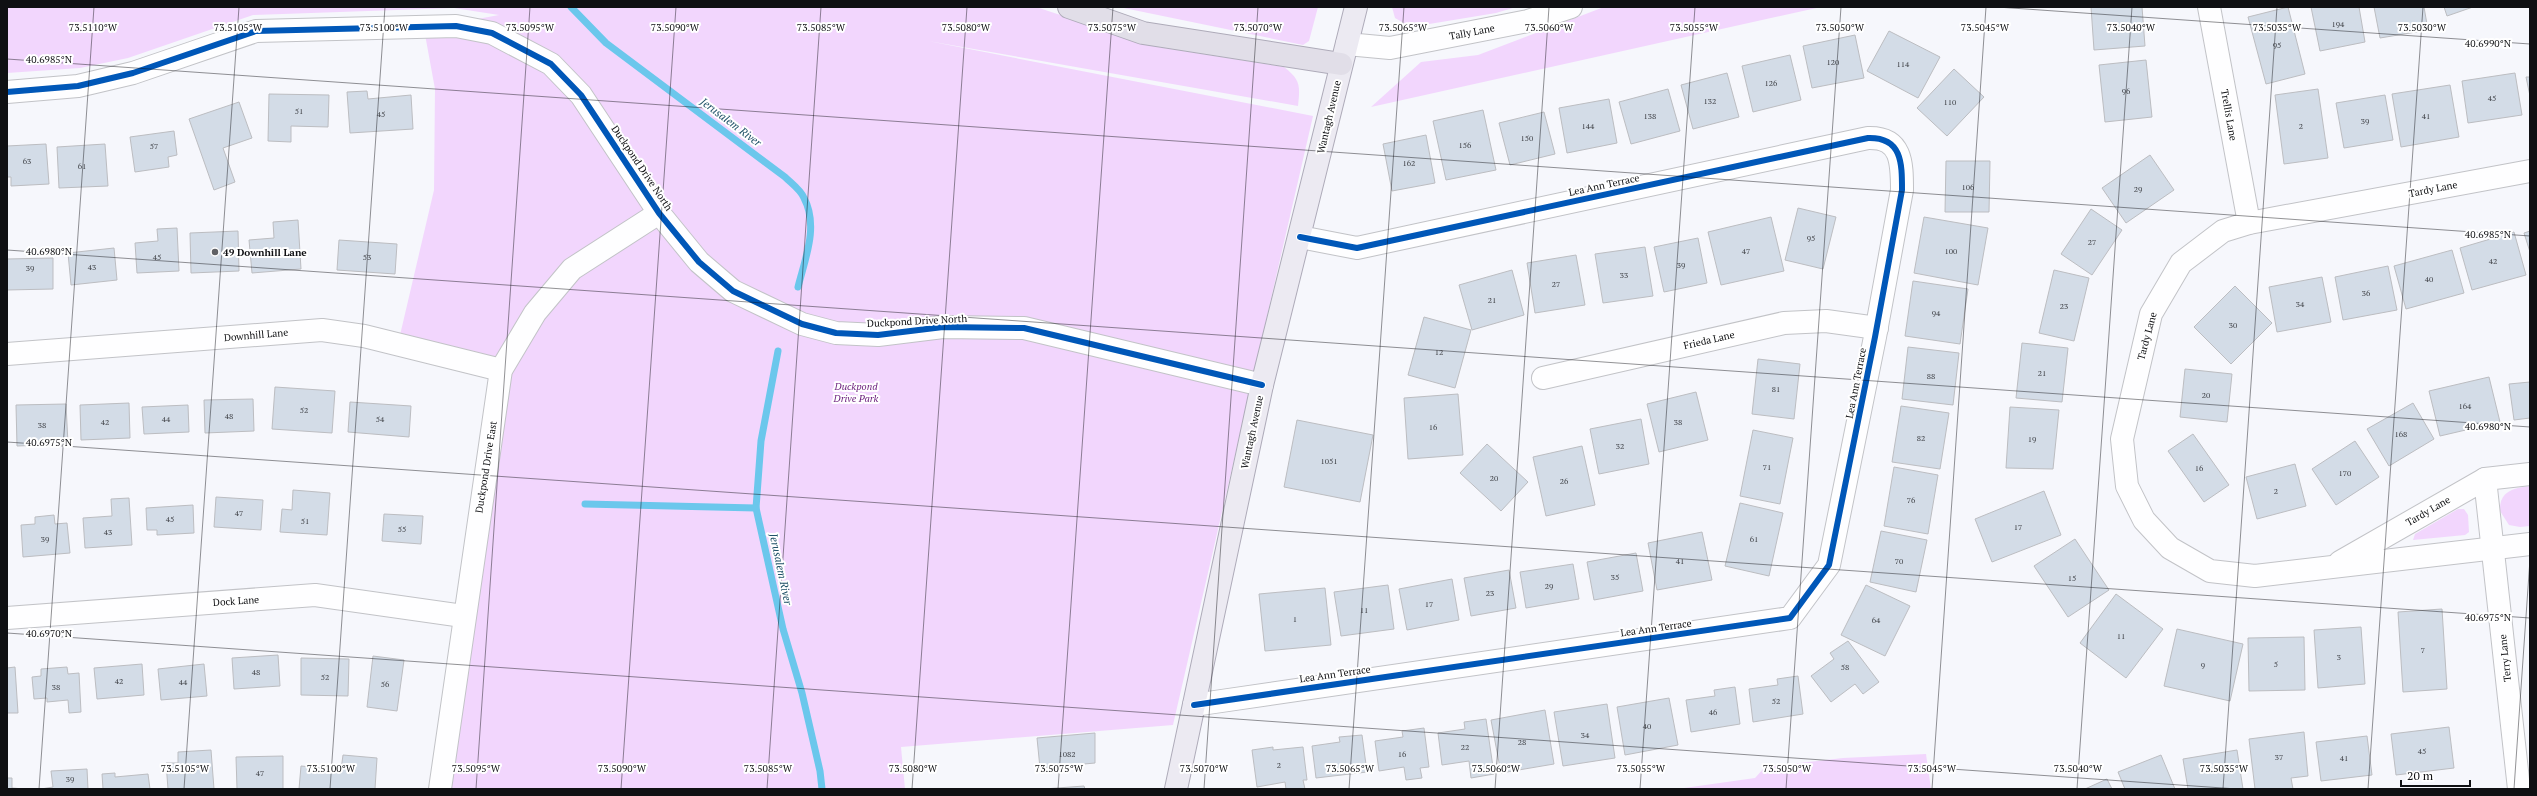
<svg xmlns="http://www.w3.org/2000/svg" width="2537" height="796" font-family="'PT Serif',serif">
  <style>
    .green { fill: #f2d6fd }
    .lines { fill: none; stroke-linecap: round; stroke-linejoin: round }
    .stream { stroke: #6bc7ec; stroke-width: 7 }
    .building { fill: #d3dce7; stroke: #bcbdc1 }
    .minor-casing { stroke: #c2c3c7; stroke-width: 24 }
    .major-casing { stroke: #aeabb9; stroke-width: 24 }
    .highway-casing { stroke: #aeabb9; stroke-width: 24 }
    .minor { stroke: #fefeff; stroke-width: 22 }
    .major { stroke: #eceaf2; stroke-width: 22 }
    .highway { stroke: #e1dee8; stroke-width: 22 }
    .cycleway-casing { stroke: #fff; stroke-width: 8 }
    .cycleway { stroke: #0057b8; stroke-width: 6 }
    .ticks { fill: none; stroke: #0f1013; stroke-width: 1; stroke-opacity: 0.45 }
    .poi-dot { fill: #606165; stroke: #fff; stroke-width: 1.5 }
    .labels { text-anchor: middle; dominant-baseline: central; stroke-width: 4; stroke-linejoin: round; paint-order: stroke }
    .number-label { font-size: 8px; fill: #404348 }
    .street-label { font-size: 10px; fill: #0f1013; stroke: #fff }
    .poi-label { font-size: 10px; font-weight: bold; fill: #0f1013; stroke: #fff; text-anchor: start }
    .park-label { font-size: 10px; font-style: italic; fill: #691c7b; stroke: #fff }
    .water-label { font-size: 11px; font-style: italic; fill: #205268; stroke: #fff }
    .ticks-label { font-size: 10px; text-anchor: middle; fill: #0f1013; stroke: #fff; stroke-width: 4; stroke-linejoin: round; paint-order: stroke }
  </style>
  <rect width="100%" height="100%" fill="#f6f7fc"/>
  <g class="green">
    <path d="M7,7h1029l122,40 126,20c17,13 16,19 14,39l-370,-65 385,75 -140,609 -272,22 4,42h-461l54,-417 -101,-24 37,-158 1,-101 -11,-60 75,-14 -45,-7 -201,7 -125,43 -48,10 -73,5z"/>
    <polygon points="1119,7 1318,7 1309,41 1303,45"/>
    <polygon points="1392,7 1516,7 1496,13 1411,27 1395,18"/>
    <polygon points="1604,7 1821,7 1371,107 1421,62 1478,55"/>
    <path d="M2530,486v40l-10,1 -11,-2 -9,-14c-1,-20 14,-23 30,-25z"/>
    <polygon points="2458,509 2464,509 2468,515 2469,532 2465,535 2413,540 2415,534"/>
    <polygon points="1926,754 1931,789 1677,789 1755,778 1765,767 1843,758"/>
  </g>
  <g class="lines">
    <g class="stream">
      <path d="M571,7l35,36 179,134c6,6 16,13 19,21 15,28 1,61 -6,89"/>
      <polyline points="778,351 761,441 756,508 783,629 802,693 820,771 822,789"/>
      <polyline points="585,504 756,508"/>
    </g>
  </g>
  <g class="building">
    <polygon points="2091,7 2142,7 2145,46 2094,50"/>
    <polygon points="2288,7 2305,74 2266,84 2248,17"/>
    <polygon points="2311,7 2359,7 2365,42 2320,51"/>
    <polygon points="2374,7 2424,7 2428,30 2380,38"/>
    <polygon points="2444,7 2473,7 2447,16"/>
    <polygon points="1889,31 1940,57 1918,98 1867,71"/>
    <polygon points="1855,35 1864,78 1812,88 1803,46"/>
    <polygon points="1790,55 1801,100 1753,112 1742,66"/>
    <polygon points="2146,60 2152,117 2105,122 2099,65"/>
    <polygon points="1954,69 1984,97 1947,136 1917,108"/>
    <polygon points="1727,73 1739,117 1693,129 1681,85"/>
    <polygon points="2515,73 2522,115 2468,123 2462,81"/>
    <polygon points="2526,77 2530,77 2530,96"/>
    <polygon points="2450,85 2459,137 2401,147 2392,94"/>
    <polygon points="1668,89 1680,131 1631,144 1619,102"/>
    <polygon points="2318,89 2328,158 2284,164 2275,95"/>
    <polygon points="367,91 368,99 411,95 413,129 350,133 347,92"/>
    <polygon points="269,94 329,95 328,127 291,126 291,142 268,141"/>
    <polygon points="2385,95 2393,140 2344,148 2336,103"/>
    <polygon points="1609,99 1617,143 1567,153 1559,108"/>
    <polygon points="239,102 252,138 223,148 235,182 214,190 189,119"/>
    <polygon points="1483,110 1496,170 1446,180 1433,121"/>
    <polygon points="1544,112 1555,154 1510,165 1499,123"/>
    <polygon points="174,131 177,155 168,157 169,167 135,172 130,137"/>
    <polygon points="1426,135 1435,183 1392,191 1383,144"/>
    <polygon points="46,144 49,184 11,186 11,177 7,177 7,146"/>
    <polygon points="105,144 108,186 59,188 57,147"/>
    <polygon points="2150,155 2174,190 2126,223 2102,188"/>
    <polygon points="1946,161 1990,161 1989,212 1945,212"/>
    <polygon points="1798,208 1836,217 1823,269 1785,260"/>
    <polygon points="2091,209 2122,230 2092,275 2061,254"/>
    <polygon points="1771,217 1784,271 1721,285 1708,232"/>
    <polygon points="1924,217 1988,228 1978,285 1914,273"/>
    <polygon points="298,220 301,269 252,273 249,240 274,238 273,222"/>
    <polygon points="177,228 179,271 137,273 135,243 158,241 157,229"/>
    <polygon points="238,231 239,271 191,273 190,233"/>
    <polygon points="2530,231 2530,252 2524,233"/>
    <polygon points="2514,232 2526,275 2472,290 2460,248"/>
    <polygon points="1698,238 1707,283 1664,292 1654,247"/>
    <polygon points="339,240 397,244 395,274 337,270"/>
    <polygon points="1645,247 1653,296 1603,303 1595,254"/>
    <polygon points="114,248 117,280 71,285 68,253"/>
    <polygon points="2452,250 2464,293 2406,309 2394,266"/>
    <polygon points="1576,255 1585,305 1535,313 1527,263"/>
    <polygon points="53,258 53,289 7,290 7,259"/>
    <polygon points="2388,266 2397,310 2343,320 2335,277"/>
    <polygon points="1512,270 1524,315 1472,330 1459,285"/>
    <polygon points="2054,270 2089,278 2074,341 2039,333"/>
    <polygon points="2322,277 2331,322 2277,332 2269,287"/>
    <polygon points="1913,281 1968,289 1960,344 1905,336"/>
    <polygon points="2235,286 2272,323 2231,364 2194,327"/>
    <polygon points="1424,317 1471,330 1455,388 1408,375"/>
    <polygon points="2022,343 2068,348 2062,402 2016,398"/>
    <polygon points="1908,347 1959,353 1953,405 1902,399"/>
    <polygon points="1758,359 1800,364 1794,419 1752,414"/>
    <polygon points="2185,369 2232,374 2227,422 2180,417"/>
    <polygon points="2489,377 2500,422 2440,436 2429,391"/>
    <polygon points="2530,382 2530,418 2514,420 2509,384"/>
    <polygon points="275,387 335,391 332,433 272,429"/>
    <polygon points="1696,392 1708,440 1659,452 1647,404"/>
    <polygon points="1458,394 1463,455 1408,459 1404,398"/>
    <polygon points="253,399 254,431 205,433 204,400"/>
    <polygon points="350,402 411,406 409,437 348,432"/>
    <polygon points="129,403 130,438 81,440 80,405"/>
    <polygon points="2413,403 2434,439 2389,466 2367,429"/>
    <polygon points="66,404 68,444 17,446 16,405"/>
    <polygon points="188,405 189,432 144,434 142,407"/>
    <polygon points="1901,406 1949,413 1940,469 1892,462"/>
    <polygon points="2010,407 2059,410 2053,469 2006,468"/>
    <polygon points="1641,419 1649,464 1599,474 1590,429"/>
    <polygon points="1297,420 1373,435 1360,502 1284,487"/>
    <polygon points="1753,430 1793,438 1780,504 1740,496"/>
    <polygon points="2193,434 2229,485 2204,502 2168,451"/>
    <polygon points="2355,441 2379,477 2336,505 2312,469"/>
    <polygon points="1487,444 1528,482 1501,511 1460,473"/>
    <polygon points="1582,446 1595,505 1546,516 1533,457"/>
    <polygon points="2295,464 2306,506 2257,519 2246,477"/>
    <polygon points="1894,467 1938,475 1928,534 1884,526"/>
    <polygon points="293,490 330,493 327,535 280,532 282,509 292,510"/>
    <polygon points="2044,491 2061,535 1992,562 1975,519"/>
    <polygon points="216,497 263,500 261,530 214,527"/>
    <polygon points="129,498 132,545 85,548 83,518 112,516 111,499"/>
    <polygon points="1740,503 1783,513 1769,576 1725,566"/>
    <polygon points="193,505 194,533 157,535 157,530 147,530 146,508"/>
    <polygon points="384,514 423,516 421,544 382,541"/>
    <polygon points="54,515 55,524 67,523 70,553 23,557 21,525 35,524 35,517"/>
    <polygon points="1881,531 1927,540 1916,592 1870,582"/>
    <polygon points="1702,532 1712,580 1657,590 1648,543"/>
    <polygon points="2075,539 2109,590 2068,617 2034,566"/>
    <polygon points="1636,553 1643,591 1594,600 1587,562"/>
    <polygon points="1573,564 1579,599 1526,608 1520,572"/>
    <polygon points="1509,570 1516,608 1471,616 1464,578"/>
    <polygon points="1452,579 1459,620 1407,630 1399,589"/>
    <polygon points="1388,585 1394,629 1341,636 1334,592"/>
    <polygon points="1866,585 1910,606 1885,656 1841,635"/>
    <polygon points="1325,588 1331,645 1265,651 1259,594"/>
    <polygon points="2116,594 2163,629 2126,678 2080,643"/>
    <polygon points="2442,609 2447,689 2403,692 2398,612"/>
    <polygon points="2361,627 2365,684 2318,688 2314,630"/>
    <polygon points="2177,629 2243,644 2230,701 2164,686"/>
    <polygon points="2304,637 2305,690 2249,691 2248,638"/>
    <polygon points="1848,641 1879,682 1863,694 1855,684 1831,702 1811,676 1834,659 1830,653"/>
    <polygon points="278,655 280,686 234,689 232,658"/>
    <polygon points="373,656 404,660 397,711 367,707"/>
    <polygon points="301,658 349,659 348,696 301,695"/>
    <polygon points="142,664 144,695 97,699 94,668"/>
    <polygon points="204,664 207,696 161,700 158,669"/>
    <polygon points="15,667 18,713 7,713 7,668"/>
    <polygon points="67,667 68,674 79,673 81,712 69,713 68,700 47,702 47,698 34,699 32,677 41,676 41,669"/>
    <polygon points="1798,676 1803,714 1753,722 1749,689 1778,685 1777,679"/>
    <polygon points="1735,687 1740,724 1691,732 1686,700 1715,696 1714,690"/>
    <polygon points="1669,698 1678,745 1625,755 1617,707"/>
    <polygon points="1607,704 1615,758 1563,766 1554,712"/>
    <polygon points="1545,710 1554,764 1501,773 1491,720"/>
    <polygon points="1486,719 1494,774 1471,778 1469,761 1442,765 1438,733 1465,729 1464,722"/>
    <polygon points="2449,727 2454,768 2396,775 2391,734"/>
    <polygon points="1424,728 1429,767 1420,768 1422,778 1406,780 1404,767 1379,771 1375,741 1403,737 1402,731"/>
    <polygon points="2304,732 2308,776 2291,778 2293,789 2255,789 2249,739"/>
    <polygon points="1095,733 1095,763 1040,768 1037,738"/>
    <polygon points="1362,735 1367,772 1316,778 1312,746 1340,742 1339,737"/>
    <polygon points="2367,736 2372,775 2321,781 2316,742"/>
    <polygon points="1273,747 1273,750 1303,747 1307,780 1303,780 1305,789 1286,789 1285,782 1257,787 1252,750"/>
    <polygon points="211,750 214,789 168,789 166,763 178,763 178,752"/>
    <polygon points="2237,750 2243,789 2188,789 2183,759"/>
    <polygon points="343,755 377,758 375,789 299,789 301,766 341,770"/>
    <polygon points="2161,755 2175,789 2125,789 2118,772"/>
    <polygon points="283,756 283,789 237,789 236,757"/>
    <polygon points="87,769 88,789 41,789 53,787 51,771"/>
    <polygon points="115,773 115,777 148,774 150,789 103,789 102,774"/>
    <polygon points="7,778 12,778 12,788 24,789 7,789"/>
    <polygon points="2107,779 2112,789 2085,789"/>
    <polygon points="1084,786 1085,789 1044,789"/>
  </g>
  <g class="lines">
    <defs>
      <g id="minor">
        <polyline points="2209,7 2249,223"/>
        <polyline points="1347,44 1390,48 1528,21 1571,7"/>
        <polyline points="7,92 78,86 133,73 256,31 456,26 492,33 551,64 581,95 659,213 699,262 733,291 802,324 836,333 878,335 943,327 1024,328 1262,385"/>
        <polyline points="2530,171 2249,223 2223,231 2181,263 2151,314 2122,439 2127,486 2144,520 2170,548 2210,571 2255,576 2530,544"/>
        <polyline points="7,354 322,330 364,336 501,370"/>
        <polyline points="1543,378 1784,323 1826,321 1877,328"/>
        <polyline points="2485,479 2519,789"/>
        <polyline points="2340,562 2485,479 2530,474"/>
        <polyline points="7,618 315,595 463,616"/>
        <path d="M1194,705l596,-87 39,-53 46,-228 27,-147c0,-27 0,-53 -34,-52l-511,110 -57,-11"/>
        <polyline points="440,789 501,370 535,313 572,269 659,213"/>
      </g>
      <polyline id="major" points="1176,789 1262,385 1356,7"/>
      <polyline id="highway" points="1069,7 1143,33 1341,64"/>
    </defs>
    <use href="#minor" class="minor-casing"/>
    <use href="#major" class="major-casing"/>
    <use href="#highway" class="highway-casing"/>
    <use href="#minor" class="minor"/>
    <use href="#major" class="major"/>
    <use href="#highway" class="highway"/>
    <defs>
      <g id="cycleway">
        <polyline points="7,92 78,86 133,73 256,31 456,26 492,33 551,64 581,95 659,213 699,262 733,291 802,324 836,333 878,335 943,327 1024,328 1262,385"/>
        <path d="M1194,705l596,-87 39,-53 46,-228 27,-147c0,-27 0,-53 -34,-52l-511,110 -57,-11"/>
      </g>
    </defs>
    <use href="#cycleway" class="cycleway-casing"/>
    <use href="#cycleway" class="cycleway"/>
  </g>
  <path class="ticks" d="M1997,7l533,37M7,59l2523,177M7,250l2523,177M7,442l2523,176M7,633l2230,156M39,789l55,-782M184,789l55,-782M330,789l55,-782M476,789l54,-782M621,789l55,-782M767,789l54,-782M912,789l55,-782M1058,789l55,-782M1204,789l54,-782M1349,789l55,-782M1495,789l54,-782M1640,789l55,-782M1786,789l55,-782M1932,789l54,-782M2077,789l55,-782M2223,789l54,-782M2368,789l55,-782M2514,789l16,-230"/>
  <circle class="poi-dot" cx="215" cy="252" r="4"/>
  <g class="labels">
    <g class="number-label">
      <text x="2338" y="24">194</text>
      <text x="2277" y="45">95</text>
      <text x="1833" y="62">120</text>
      <text x="1903" y="64">114</text>
      <text x="1771" y="83">126</text>
      <text x="2126" y="91">96</text>
      <text x="2492" y="98">45</text>
      <text x="1710" y="101">132</text>
      <text x="1950" y="102">110</text>
      <text x="299" y="111">51</text>
      <text x="381" y="114">45</text>
      <text x="1650" y="116">138</text>
      <text x="2426" y="116">41</text>
      <text x="2365" y="121">39</text>
      <text x="1588" y="126">144</text>
      <text x="2301" y="126">2</text>
      <text x="1527" y="138">150</text>
      <text x="1465" y="145">156</text>
      <text x="154" y="146">57</text>
      <text x="27" y="161">63</text>
      <text x="1409" y="163">162</text>
      <text x="82" y="166">61</text>
      <text x="1968" y="187">106</text>
      <text x="2138" y="189">29</text>
      <text x="1811" y="238">95</text>
      <text x="2092" y="242">27</text>
      <text x="1746" y="251">47</text>
      <text x="1951" y="251">100</text>
      <text x="157" y="257">45</text>
      <text x="367" y="257">53</text>
      <text x="2493" y="261">42</text>
      <text x="1681" y="265">39</text>
      <text x="92" y="267">43</text>
      <text x="30" y="268">39</text>
      <text x="1624" y="275">33</text>
      <text x="2429" y="279">40</text>
      <text x="1556" y="284">27</text>
      <text x="2366" y="293">36</text>
      <text x="1492" y="300">21</text>
      <text x="2300" y="304">34</text>
      <text x="2064" y="306">23</text>
      <text x="1936" y="313">94</text>
      <text x="2233" y="325">30</text>
      <text x="1439" y="352">12</text>
      <text x="2042" y="373">21</text>
      <text x="1931" y="376">88</text>
      <text x="1776" y="389">81</text>
      <text x="2206" y="395">20</text>
      <text x="2465" y="406">164</text>
      <text x="304" y="410">52</text>
      <text x="229" y="416">48</text>
      <text x="166" y="419">44</text>
      <text x="380" y="419">54</text>
      <text x="105" y="422">42</text>
      <text x="1678" y="422">38</text>
      <text x="42" y="425">38</text>
      <text x="1433" y="427">16</text>
      <text x="2401" y="434">168</text>
      <text x="1921" y="438">82</text>
      <text x="2032" y="439">19</text>
      <text x="1620" y="446">32</text>
      <text x="1329" y="461">1051</text>
      <text x="1767" y="467">71</text>
      <text x="2199" y="468">16</text>
      <text x="2345" y="473">170</text>
      <text x="1494" y="478">20</text>
      <text x="1564" y="481">26</text>
      <text x="2276" y="491">2</text>
      <text x="1911" y="500">76</text>
      <text x="239" y="513">47</text>
      <text x="170" y="519">45</text>
      <text x="305" y="521">51</text>
      <text x="2018" y="527">17</text>
      <text x="402" y="529">55</text>
      <text x="108" y="532">43</text>
      <text x="45" y="539">39</text>
      <text x="1754" y="539">61</text>
      <text x="1680" y="561">41</text>
      <text x="1899" y="561">70</text>
      <text x="1615" y="577">35</text>
      <text x="2072" y="578">15</text>
      <text x="1549" y="586">29</text>
      <text x="1490" y="593">23</text>
      <text x="1429" y="604">17</text>
      <text x="1364" y="610">11</text>
      <text x="1295" y="619">1</text>
      <text x="1876" y="620">64</text>
      <text x="2121" y="636">11</text>
      <text x="2423" y="650">7</text>
      <text x="2339" y="657">3</text>
      <text x="2276" y="664">5</text>
      <text x="2203" y="665">9</text>
      <text x="1845" y="667">58</text>
      <text x="256" y="672">48</text>
      <text x="325" y="677">52</text>
      <text x="119" y="681">42</text>
      <text x="183" y="682">44</text>
      <text x="385" y="684">56</text>
      <text x="56" y="687">38</text>
      <text x="1776" y="701">52</text>
      <text x="1713" y="712">46</text>
      <text x="1647" y="726">40</text>
      <text x="1585" y="735">34</text>
      <text x="1522" y="742">28</text>
      <text x="1465" y="747">22</text>
      <text x="2422" y="751">45</text>
      <text x="1067" y="754">1082</text>
      <text x="1402" y="754">16</text>
      <text x="2279" y="757">37</text>
      <text x="2344" y="758">41</text>
      <text x="1279" y="765">2</text>
      <text x="260" y="773">47</text>
      <text x="70" y="779">39</text>
    </g>
    <g class="street-label">
      <text transform="translate(1472 32) rotate(-11)">Tally Lane</text>
      <text transform="translate(2229 115) rotate(80)">Trellis Lane</text>
      <text transform="translate(1329 117) rotate(-77)">Wantagh Avenue</text>
      <text transform="translate(642 168) rotate(56)">Duckpond Drive North</text>
      <text transform="translate(1604 185) rotate(-12)">Lea Ann Terrace</text>
      <text transform="translate(2433 189) rotate(-11)">Tardy Lane</text>
      <text transform="translate(917 321) rotate(-3)">Duckpond Drive North</text>
      <text transform="translate(256 335) rotate(-5)">Downhill Lane</text>
      <text transform="translate(2147 336) rotate(-75)">Tardy Lane</text>
      <text transform="translate(1709 340) rotate(-13)">Frieda Lane</text>
      <text transform="translate(1856 383) rotate(-79)">Lea Ann Terrace</text>
      <text transform="translate(1252 432) rotate(-78)">Wantagh Avenue</text>
      <text transform="translate(486 467) rotate(-81)">Duckpond Drive East</text>
      <text transform="translate(2428 511) rotate(-30)">Tardy Lane</text>
      <text transform="translate(236 601) rotate(-4)">Dock Lane</text>
      <text transform="translate(1656 628) rotate(-8)">Lea Ann Terrace</text>
      <text transform="translate(2505 658) rotate(-96)">Terry Lane</text>
      <text transform="translate(1335 674) rotate(-8)">Lea Ann Terrace</text>
    </g>
    <g class="poi-label">
      <text x="223" y="252">49 Downhill Lane</text>
    </g>
    <g class="park-label">
      <text x="856" y="386">Duckpond<tspan x="856" dy="12">Drive Park</tspan></text>
    </g>
    <g class="water-label">
      <text transform="translate(731 122) rotate(37)">Jerusalem River</text>
      <text transform="translate(781 569) rotate(78)">Jerusalem River</text>
    </g>
  </g>
  <g class="ticks-label">
    <text x="93" y="31">73.5110°W</text>
    <text x="238" y="31">73.5105°W</text>
    <text x="384" y="31">73.5100°W</text>
    <text x="530" y="31">73.5095°W</text>
    <text x="675" y="31">73.5090°W</text>
    <text x="821" y="31">73.5085°W</text>
    <text x="966" y="31">73.5080°W</text>
    <text x="1112" y="31">73.5075°W</text>
    <text x="1258" y="31">73.5070°W</text>
    <text x="1403" y="31">73.5065°W</text>
    <text x="1549" y="31">73.5060°W</text>
    <text x="1694" y="31">73.5055°W</text>
    <text x="1840" y="31">73.5050°W</text>
    <text x="1985" y="31">73.5045°W</text>
    <text x="2131" y="31">73.5040°W</text>
    <text x="2277" y="31">73.5035°W</text>
    <text x="2422" y="31">73.5030°W</text>
    <text x="2488" y="47">40.6990°N</text>
    <text x="49" y="63">40.6985°N</text>
    <text x="2488" y="238">40.6985°N</text>
    <text x="49" y="255">40.6980°N</text>
    <text x="2488" y="430">40.6980°N</text>
    <text x="49" y="446">40.6975°N</text>
    <text x="2488" y="621">40.6975°N</text>
    <text x="49" y="637">40.6970°N</text>
    <text x="185" y="772">73.5105°W</text>
    <text x="331" y="772">73.5100°W</text>
    <text x="476" y="772">73.5095°W</text>
    <text x="622" y="772">73.5090°W</text>
    <text x="768" y="772">73.5085°W</text>
    <text x="913" y="772">73.5080°W</text>
    <text x="1059" y="772">73.5075°W</text>
    <text x="1204" y="772">73.5070°W</text>
    <text x="1350" y="772">73.5065°W</text>
    <text x="1496" y="772">73.5060°W</text>
    <text x="1641" y="772">73.5055°W</text>
    <text x="1787" y="772">73.5050°W</text>
    <text x="1932" y="772">73.5045°W</text>
    <text x="2078" y="772">73.5040°W</text>
    <text x="2224" y="772">73.5035°W</text>
  </g>
  <rect width="2537" height="796" fill="none" stroke="#0f1013" stroke-width="16"/>
  <path d="M2401 780v6h69v-6" fill="none" stroke="#0f1013" stroke-width="2"/>
  <text x="2407" y="780" font-size="12" fill="#0f1013" stroke="#ffffff" stroke-width="3" paint-order="stroke">20 m</text>
</svg>
